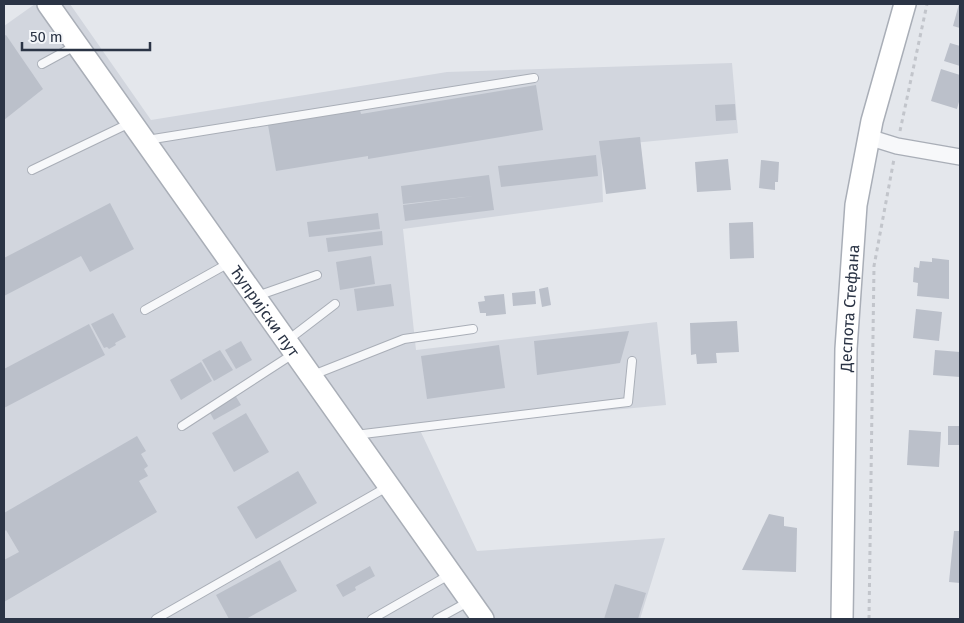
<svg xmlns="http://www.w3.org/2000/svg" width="964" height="623" font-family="'Fira Sans',sans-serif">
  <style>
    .built { fill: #d2d6de }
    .building { fill: #bbc0ca }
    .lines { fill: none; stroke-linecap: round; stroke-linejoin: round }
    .lane-casing { stroke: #a9aeb7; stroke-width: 10 }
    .street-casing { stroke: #a9aeb7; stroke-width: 18 }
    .secondary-casing { stroke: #a9aeb7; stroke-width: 24 }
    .path { stroke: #c2c5cb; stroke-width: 3; stroke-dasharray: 4 4; stroke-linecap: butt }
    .lane { stroke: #f7f8fa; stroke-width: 8 }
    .street { stroke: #f7f8fa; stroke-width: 15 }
    .secondary { stroke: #fff; stroke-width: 21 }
    .labels { text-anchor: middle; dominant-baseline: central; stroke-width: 4.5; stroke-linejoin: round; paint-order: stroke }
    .street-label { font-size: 16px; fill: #2b3445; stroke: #f4f6f9 }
  </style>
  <rect width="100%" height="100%" fill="#e4e7ec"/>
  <polygon class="built" points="35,4 70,4 151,120 447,72 732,63 738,133 601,146 603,202 403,229 416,350 657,322 666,405 419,428 477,551 665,538 640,619 4,619 4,26"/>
  <g class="building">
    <polygon points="959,4 960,4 960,28 953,26"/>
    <polygon points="6,35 43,89 4,120 4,36"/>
    <polygon points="950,43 960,46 960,66 944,61"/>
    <polygon points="941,69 960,75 960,98 957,109 931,101"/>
    <polygon points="536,85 543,130 368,159 368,156 276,171 268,125 360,110 361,114"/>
    <polygon points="735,104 736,120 716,121 715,105"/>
    <polygon points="640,137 646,189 606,194 599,141"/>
    <polygon points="596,155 598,176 501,187 498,166"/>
    <polygon points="728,159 731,190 697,192 695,162"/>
    <polygon points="761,160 779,162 778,182 775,182 775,190 759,188"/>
    <polygon points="489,175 494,210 405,221 403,205 474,196 403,204 401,186"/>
    <polygon points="110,203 134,249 90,272 81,256 4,296 4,258"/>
    <polygon points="378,213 380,229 309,237 307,222"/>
    <polygon points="753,222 754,258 730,259 729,223"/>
    <polygon points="382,231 383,245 328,252 326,238"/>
    <polygon points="371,256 375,284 340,290 336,262"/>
    <polygon points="932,258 949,260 949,299 917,296 918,283 913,282 914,267 919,268 920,261 932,262"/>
    <polygon points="391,284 394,306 357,311 354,289"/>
    <polygon points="548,287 551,305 542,307 539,289"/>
    <polygon points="535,291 536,304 513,306 512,293"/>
    <polygon points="504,294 506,314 486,316 486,313 480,313 478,302 485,301 484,296"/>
    <polygon points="916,309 942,312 939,341 913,338"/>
    <polygon points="113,313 126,337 115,343 116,345 109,349 107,347 104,348 91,324"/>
    <polygon points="737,321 739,352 716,353 717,363 697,364 696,354 691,355 690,323"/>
    <polygon points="89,324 105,355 4,408 4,369"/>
    <polygon points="629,331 620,363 537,375 534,341"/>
    <polygon points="241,341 252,360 236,369 225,350"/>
    <polygon points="499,345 505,388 427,399 421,356"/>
    <polygon points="220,350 233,370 214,381 202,360"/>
    <polygon points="935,350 960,352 960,377 933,375"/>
    <polygon points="201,362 212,381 181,400 170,380"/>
    <polygon points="235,395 241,405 214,420 209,411"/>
    <polygon points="246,413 269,452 234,472 212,433"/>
    <rect x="948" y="426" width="12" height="19"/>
    <polygon points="909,430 941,432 939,467 907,465"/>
    <polygon points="137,436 146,451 141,454 148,466 144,469 148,476 139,481 157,512 4,602 4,560 19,552 6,530 4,532 4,513"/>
    <polygon points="298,471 317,503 256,539 237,507"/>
    <polygon points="769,514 784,517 784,526 797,528 796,572 742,570"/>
    <polygon points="954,531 960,531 960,583 949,582"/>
    <polygon points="280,560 297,591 246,619 229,619 216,595"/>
    <polygon points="370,566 375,576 355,587 356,590 343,597 336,585"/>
    <polygon points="615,584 646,593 638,619 604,619"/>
  </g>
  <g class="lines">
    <defs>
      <g id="lane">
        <polyline points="42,64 75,46"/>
        <polyline points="147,140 534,78"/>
        <polyline points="32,170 130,123"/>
        <polyline points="257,296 317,275"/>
        <polyline points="145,310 229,263"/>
        <polyline points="288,340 335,304"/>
        <polyline points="313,375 404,339 473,329"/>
        <polyline points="182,426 293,354"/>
        <polyline points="355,435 628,402 632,361"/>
        <polyline points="156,619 387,487"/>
        <polyline points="372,619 449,575"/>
        <polyline points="437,619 468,602"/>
      </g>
      <polyline id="street" points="868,137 897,146 960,157"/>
      <g id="secondary">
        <path id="s1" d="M48,4l435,615"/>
        <path id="s2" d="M842,619l4,-270 10,-144 16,-84 33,-117"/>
      </g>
    </defs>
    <use href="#lane" class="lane-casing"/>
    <use href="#street" class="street-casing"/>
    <use href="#secondary" class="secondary-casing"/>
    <g class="path">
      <polyline points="900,131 927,4"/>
      <polyline points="869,619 874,266 894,159"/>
    </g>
    <use href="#lane" class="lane"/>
    <use href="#street" class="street"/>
    <use href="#secondary" class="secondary"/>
  </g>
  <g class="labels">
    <g class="street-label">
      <text stroke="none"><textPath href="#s2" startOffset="311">Деспота Стефана</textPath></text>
      <text stroke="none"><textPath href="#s1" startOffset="376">Ћупријски пут</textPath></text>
    </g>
  </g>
  <rect width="964" height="623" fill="none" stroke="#2b3445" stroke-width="10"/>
  <path d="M22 42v8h128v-8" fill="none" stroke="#2b3445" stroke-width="2.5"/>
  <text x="30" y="42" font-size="15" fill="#2b3445" stroke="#f4f6f9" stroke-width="4" paint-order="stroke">50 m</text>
</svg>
